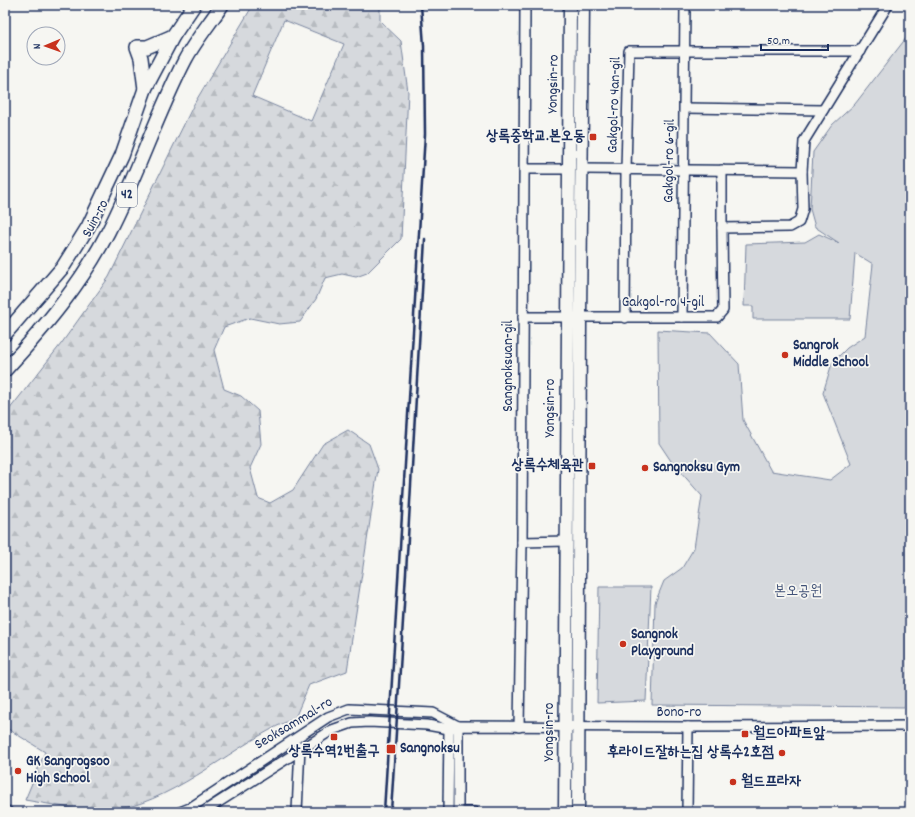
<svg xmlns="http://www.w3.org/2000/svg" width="915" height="817" font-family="Dekko,'Poor Story',sans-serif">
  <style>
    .forest { fill: url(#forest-firs); stroke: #78849e; fill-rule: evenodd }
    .green { fill: #d6d9dd; stroke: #78849e }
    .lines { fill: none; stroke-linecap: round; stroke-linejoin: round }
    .minor-casing { stroke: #1b2f5e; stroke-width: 12 }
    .major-casing { stroke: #1b2f5e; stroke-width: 15 }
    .highway-casing { stroke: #1b2f5e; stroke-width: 16 }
    .minor { stroke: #f6f6f2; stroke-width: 9 }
    .major { stroke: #f6f6f2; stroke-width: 12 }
    .highway { stroke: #f6f6f2; stroke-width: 13 }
    .rail { stroke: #1b2f5e; stroke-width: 2.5 }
    .poi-dot { fill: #c8321e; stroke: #f6f6f2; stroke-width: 1.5 }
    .labels { text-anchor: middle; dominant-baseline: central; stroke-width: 3.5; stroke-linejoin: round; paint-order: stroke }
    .shield { fill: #f6f6f2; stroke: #5d6b8a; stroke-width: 1 }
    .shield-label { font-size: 14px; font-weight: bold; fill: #1b2f5e }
    .street-label { font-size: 15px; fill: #1b2f5e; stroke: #f6f6f2 }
    .poi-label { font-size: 15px; font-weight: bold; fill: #1b2f5e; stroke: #f6f6f2; text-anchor: start }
    .park-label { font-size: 15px; fill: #405177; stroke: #f6f6f2 }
  </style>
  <defs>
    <pattern id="forest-firs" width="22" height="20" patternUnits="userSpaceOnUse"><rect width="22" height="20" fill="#d6d9dd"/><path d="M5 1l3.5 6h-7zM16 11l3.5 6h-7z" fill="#b7bbc0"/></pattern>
  </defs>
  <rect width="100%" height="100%" fill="#f6f6f2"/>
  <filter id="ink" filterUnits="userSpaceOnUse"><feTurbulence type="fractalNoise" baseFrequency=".025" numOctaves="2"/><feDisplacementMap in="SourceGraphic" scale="8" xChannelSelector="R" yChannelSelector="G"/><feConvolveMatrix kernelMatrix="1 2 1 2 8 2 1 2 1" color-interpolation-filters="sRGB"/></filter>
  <g filter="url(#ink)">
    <path class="forest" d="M253,5h127v16l21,20 7,51 -7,147 -34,34 -11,4 -14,-3 -17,4 -9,21 -16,23 -21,2 -29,-6 -26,9 -10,23 10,39 17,7 17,15 3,33 -11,24 8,30 12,5 23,-13 30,-46 25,-14 21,14 9,25 -31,202 -38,14 -14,33c-8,4 -17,7 -25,12 -54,29 -112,82 -176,82l-69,-12 20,-48 -40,-25v-312l56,-71 48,-67 85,-173zM284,20l60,24 -33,77 -59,-25z"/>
    <g class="green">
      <polygon points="910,33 910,707 652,705 655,603 664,581 682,568 694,548 702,496 671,461 659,443 658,330 710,333 739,364 743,420 771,471 830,480 851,464 823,393 832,363 847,348 865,336 873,264 855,253 850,319 753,319 753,306 744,306 746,244 805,242 819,234 839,243 815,227 810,209 813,152 832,125 855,104"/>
      <polygon points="599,587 651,587 646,701 597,703"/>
    </g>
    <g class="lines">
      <defs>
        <g id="minor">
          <polyline points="685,108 823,110"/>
          <polyline points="525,169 569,169"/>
          <polyline points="582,169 802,171"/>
          <polyline points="722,170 722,228"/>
          <polyline points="523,317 717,317 723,310 722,228 790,227 799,222 803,209 802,171 804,141 888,5"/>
          <polyline points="682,317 685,5"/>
          <polyline points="625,318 626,170 629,51 860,51"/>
          <polyline points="522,542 567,541"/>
          <polyline points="519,727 522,542 525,5"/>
          <polyline points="5,810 8,812"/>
          <polyline points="180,812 190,808 328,717 349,709 433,713 458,726 458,812"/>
          <polyline points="203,812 332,730 352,723 369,722 427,725 449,729 458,726 688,727 910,726"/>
          <polyline points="297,812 300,746"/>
          <polyline points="448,812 449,729"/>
          <polyline points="458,812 474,812"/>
          <polyline points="687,812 688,727"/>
        </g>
        <g id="major">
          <polyline points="565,812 570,5"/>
          <polyline points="578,812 580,318 583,5"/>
        </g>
        <g id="highway">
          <polyline points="145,89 141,58 137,47 147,47 173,36"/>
          <polyline points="5,334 63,267 88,227 122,155 145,89 173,36 194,5"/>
          <path d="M5,370c39,-42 77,-87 103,-138 29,-56 48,-116 77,-172 10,-19 25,-37 37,-55"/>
        </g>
      </defs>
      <use href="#minor" class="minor-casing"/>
      <use href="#major" class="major-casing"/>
      <use href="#highway" class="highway-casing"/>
      <use href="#minor" class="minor"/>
      <use href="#major" class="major"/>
      <use href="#highway" class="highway"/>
      <g class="rail">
        <polyline points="384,812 425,134 424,46 421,5"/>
        <polyline points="391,812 406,573 425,239"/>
      </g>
    </g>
  </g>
  <g class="poi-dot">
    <rect x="589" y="133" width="8" height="8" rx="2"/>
    <circle cx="785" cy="355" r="4"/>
    <rect x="588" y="462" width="8" height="8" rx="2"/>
    <circle cx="645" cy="468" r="4"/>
    <circle cx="623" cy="644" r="4"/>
    <rect x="741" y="730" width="8" height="8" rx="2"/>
    <rect x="330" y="733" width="8" height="8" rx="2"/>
    <rect x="386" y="744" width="10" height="10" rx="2"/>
    <circle cx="782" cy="753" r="4"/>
    <circle cx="18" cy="771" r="4"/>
    <circle cx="733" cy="782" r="4"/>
  </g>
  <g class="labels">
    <rect class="shield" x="117" y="183" width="20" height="24" rx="3"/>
    <g class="shield-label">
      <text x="127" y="195">42</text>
    </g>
    <g class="street-label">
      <text transform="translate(554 84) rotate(-89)">Yongsin-ro</text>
      <text transform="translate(615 105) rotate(-88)">Gakgol-ro 4an-gil</text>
      <text transform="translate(670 161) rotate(-89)">Gakgol-ro 6-gil</text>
      <text transform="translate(96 219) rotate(-62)">Suin-ro</text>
      <text x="663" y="303">Gakgol-ro 4-gil</text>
      <text transform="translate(509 366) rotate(-90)">Sangnoksuan-gil</text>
      <text transform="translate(551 408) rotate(-90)">Yongsin-ro</text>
      <text x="679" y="713">Bono-ro</text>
      <text transform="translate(294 724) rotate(-31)">Seoksammal-ro</text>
      <text transform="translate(550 732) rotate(-90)">Yongsin-ro</text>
    </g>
    <g class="poi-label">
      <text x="585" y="137" text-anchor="end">상록중학교.본오동</text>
      <text x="793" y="346">Sangrok<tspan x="793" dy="17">Middle School</tspan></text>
      <text x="584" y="466" text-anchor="end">상록수체육관</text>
      <text x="653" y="468">Sangnoksu Gym</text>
      <text x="631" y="635">Sangnok<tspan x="631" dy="17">Playground</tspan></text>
      <text x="753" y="734">월드아파트앞</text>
      <text x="400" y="749">Sangnoksu</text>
      <text x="334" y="752" text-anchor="middle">상록수역2번출구</text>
      <text x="774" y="753" text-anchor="end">후라이드잘하는집 상록수2호점</text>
      <text x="26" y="762">GK Sangrogsoo<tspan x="26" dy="17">High School</tspan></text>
      <text x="741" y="782">월드프라자</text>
    </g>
    <g class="park-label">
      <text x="798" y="592">본오공원</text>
    </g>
  </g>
  <rect width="915" height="817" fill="none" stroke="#f6f6f2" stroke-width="20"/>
  <rect x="10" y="10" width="895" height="797" fill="none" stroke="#1b2f5e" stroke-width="1.5" filter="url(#ink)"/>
  <g transform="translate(46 46) rotate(268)"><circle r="19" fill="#f6f6f2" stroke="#9ea6b7"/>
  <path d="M0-3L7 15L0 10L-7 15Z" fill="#c8321e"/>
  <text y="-6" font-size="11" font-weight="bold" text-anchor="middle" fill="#1b2f5e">N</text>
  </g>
  <path d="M761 44v6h67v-6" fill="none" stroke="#1b2f5e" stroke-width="2"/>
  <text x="767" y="44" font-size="12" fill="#1b2f5e" stroke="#f6f6f2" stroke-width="3" paint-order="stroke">50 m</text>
</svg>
